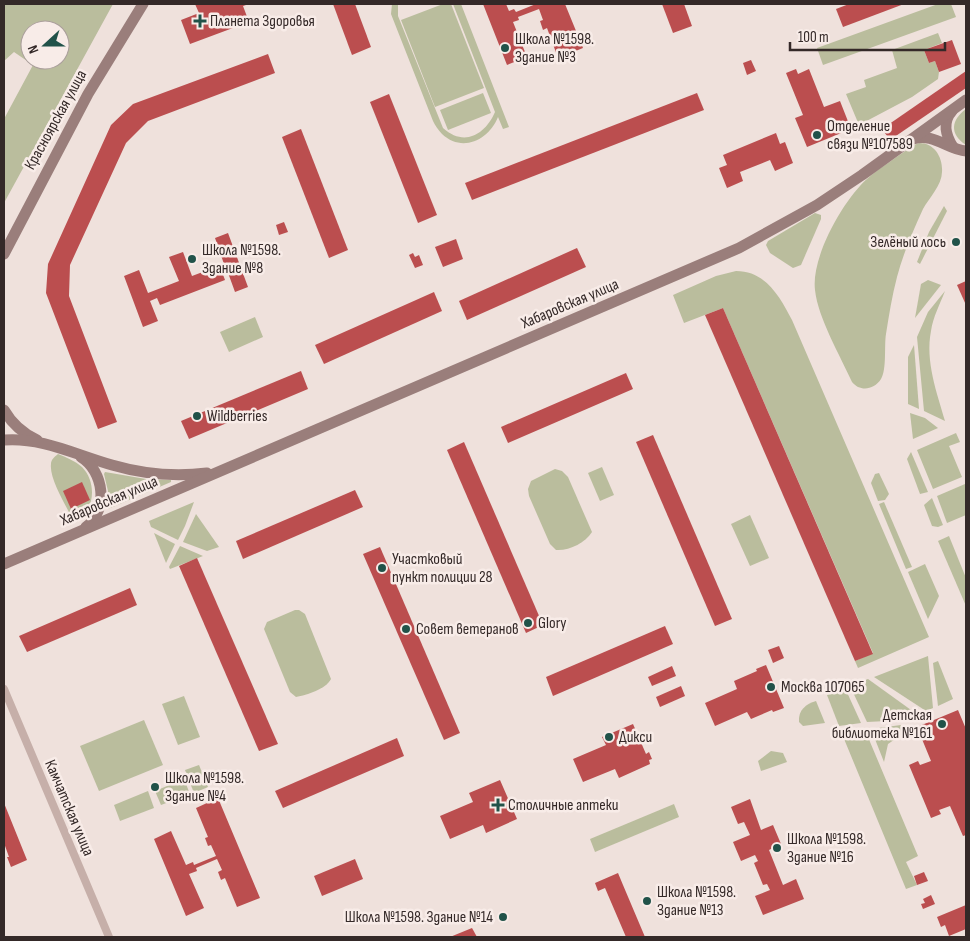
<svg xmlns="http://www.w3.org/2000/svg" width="970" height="941" font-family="'Sofia Sans Condensed',sans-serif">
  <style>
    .green { fill: #babd9d; fill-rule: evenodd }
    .building { fill: #bb4e4f }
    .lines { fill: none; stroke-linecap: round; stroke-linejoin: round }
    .street { stroke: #c6afa9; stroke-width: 8 }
    .secondary { stroke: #9a7e7b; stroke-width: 11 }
    .poi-dot { fill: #215249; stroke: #f8ece8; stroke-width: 2 }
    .labels { text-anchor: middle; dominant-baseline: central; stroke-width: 5; stroke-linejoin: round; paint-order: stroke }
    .poi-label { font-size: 16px; fill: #342928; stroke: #f8ece8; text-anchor: start }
    .street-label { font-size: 16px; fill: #342928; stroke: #f8ece8 }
  </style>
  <rect width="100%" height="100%" fill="#efe1dc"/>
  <g class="green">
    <path d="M4,4h109l-109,199v-84l29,-54 -19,-13 -10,9zM30,30h30v30h-30z"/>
    <path d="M392,4h6v12l45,112c21,19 42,7 52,-16l-42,-108h8l48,123 -6,2 -5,-12c-9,23 -36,36 -56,17 -4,-4 -7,-9 -9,-13l-42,-107z"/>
    <polygon points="443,4 451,4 484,88 435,107 401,20"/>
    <polygon points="938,4 951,4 956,17 823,65 817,48"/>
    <polygon points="938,33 942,43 924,50 929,63 935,61 939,72 938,79 912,97 859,125 846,94 866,87 864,80 897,68 892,50"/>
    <polygon points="483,93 491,113 448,130 440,110"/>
    <path d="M966,109v36c-17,-11 -15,-25 0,-36z"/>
    <path d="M919,143c16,0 24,15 23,29 0,13 -13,26 -19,37 -10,22 -20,45 -26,68 -5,19 -8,38 -11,57 -2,12 1,35 -5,45 -7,11 -21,13 -29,3 -12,-27 -34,-64 -37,-92 -4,-33 28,-90 53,-112 14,-12 31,-22 46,-33z"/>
    <polygon points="944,206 947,211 920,264 917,262 929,232"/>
    <polygon points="815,213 821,215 821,219 801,265 793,268 770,253 766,245 768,241"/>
    <path d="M736,271c30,0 44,26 56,49l137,317 -71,31 -3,-7 18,-8 -150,-345 -39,15 -11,-28 43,-19z"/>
    <polygon points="928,280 941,285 915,318 921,284"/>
    <path d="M945,291c-5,13 -12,26 -14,40 -6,30 6,62 14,90l-21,-10 -7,-74 11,-25z"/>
    <polygon points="255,317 263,337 229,352 220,332"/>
    <polygon points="914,345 919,409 908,404 908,357"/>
    <polygon points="910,413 925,418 938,428 913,439"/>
    <polygon points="956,433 960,442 949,446 962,477 933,489 917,450"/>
    <polygon points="911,452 928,492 920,494 907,459"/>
    <path d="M58,454c8,3 17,7 24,13 15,15 13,43 -5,55l-4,-2c-6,-13 -24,-41 -22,-56 0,-4 3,-7 7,-10z"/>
    <polygon points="602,467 614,495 600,501 588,473"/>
    <path d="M555,469l7,2 6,6 24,55c-7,11 -23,19 -36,18l-6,-6 -21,-48 -1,-7 3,-8z"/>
    <polygon points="105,472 146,479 171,480 171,482 108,509 106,507 108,491 104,474"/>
    <polygon points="879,473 889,494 885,500 878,501 871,483 875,474"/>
    <polygon points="965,484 966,487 966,515 947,523 937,496"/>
    <polygon points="932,498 943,525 938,527 932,526 924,505"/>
    <polygon points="194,502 185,526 178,540 151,527 149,521"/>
    <polygon points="884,502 912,567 906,569 879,504"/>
    <polygon points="196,514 219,547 207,551 183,542"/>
    <polygon points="750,515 769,558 750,566 731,524"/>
    <polygon points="154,533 175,544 166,563"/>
    <polygon points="949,536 966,578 966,606 938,541"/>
    <polygon points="180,546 203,556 170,569 169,567"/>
    <polygon points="925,564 939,596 928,619 908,572"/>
    <path d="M295,610h4l6,4 26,65c-5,10 -24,16 -35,18l-6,-5 -26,-63 3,-7z"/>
    <polygon points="928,656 933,708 926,711 874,677"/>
    <polygon points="938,661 953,699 938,706 933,663"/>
    <polygon points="868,679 918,715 906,720 867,722 850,686"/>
    <polygon points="845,688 861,723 839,726 827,695"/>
    <polygon points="184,696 200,737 178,745 162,704"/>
    <path d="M816,701l9,22 -22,3 -4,-4c-1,-12 7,-18 17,-21z"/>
    <polygon points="144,720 163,765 99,791 80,746"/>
    <polygon points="901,725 904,733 888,744 884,762 871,729"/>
    <polygon points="865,730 918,856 906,862 917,885 906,889 842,734"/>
    <polygon points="771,751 783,753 787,762 761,771 758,761"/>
    <polygon points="199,765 208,787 194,793 185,770"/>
    <polygon points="184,779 190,794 161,805 155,791"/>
    <polygon points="148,791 154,808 120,821 114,805"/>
    <polygon points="674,804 679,817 595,852 590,839"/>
  </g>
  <g class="building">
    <polygon points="195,4 249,4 243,6 249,22 190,44 181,20 199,13"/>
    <polygon points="333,4 355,4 371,47 352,55"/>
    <polygon points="483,4 506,4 509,11 514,9 516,12 536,4 565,4 583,48 558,58 547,28 543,30 540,21 543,20 539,9 518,17 519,20 513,22 527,57 507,65"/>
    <polygon points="662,4 684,4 692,26 673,33"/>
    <polygon points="849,4 904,4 843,27 836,9"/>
    <polygon points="952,40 961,64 939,72 935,61 929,63 924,50"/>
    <polygon points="268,54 275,73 148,121 126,143 70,265 69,296 117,422 98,429 46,293 48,264 111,125 133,104"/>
    <polygon points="751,60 756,71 747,75 743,63"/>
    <polygon points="796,69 798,74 809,69 824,107 840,101 851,129 807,147 795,118 803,115 786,73"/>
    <polygon points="966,71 966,88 890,140 882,129"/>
    <polygon points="697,93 704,110 472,200 465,183"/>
    <polygon points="389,94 437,215 418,223 370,102"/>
    <polygon points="301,129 348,250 329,258 282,137"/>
    <polygon points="776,133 780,144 785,142 793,163 775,171 770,160 740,172 743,181 727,188 719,168 727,165 723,155"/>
    <polygon points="284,222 288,232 279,235 276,225"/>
    <polygon points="228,233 248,287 235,292 227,270 222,272 225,280 160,305 157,298 150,301 158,321 143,327 124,276 139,270 148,293 179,281 169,257 183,252 192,276 224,264 215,238"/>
    <polygon points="456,239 463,259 443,267 435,247"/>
    <polygon points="577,248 586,267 467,320 459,301"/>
    <polygon points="413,253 415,257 419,255 423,265 415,268 409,255"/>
    <polygon points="966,281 966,305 957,285"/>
    <polygon points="434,292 442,311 324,364 315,345"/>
    <polygon points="723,308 873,654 855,661 705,315"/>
    <polygon points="301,371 308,389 189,439 181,421"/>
    <polygon points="626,373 633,389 508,443 501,427"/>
    <polygon points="653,435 732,619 715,626 636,442"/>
    <polygon points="464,442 543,625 526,633 447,450"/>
    <polygon points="82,482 90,500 71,509 63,491"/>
    <polygon points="355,490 363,507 243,559 236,541"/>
    <polygon points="380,547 460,733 444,740 363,554"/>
    <polygon points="197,558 278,744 259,751 179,566"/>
    <polygon points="130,588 137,605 27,652 19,636"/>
    <polygon points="665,626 673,644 553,696 546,677"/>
    <polygon points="779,646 784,658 773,663 768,650"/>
    <polygon points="766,665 784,708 773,712 772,710 751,719 747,712 715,726 705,703 737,689 734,681 757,671 756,669"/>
    <polygon points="672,666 676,676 652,686 648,677"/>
    <polygon points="681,686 685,696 660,707 656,697"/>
    <polygon points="958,710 966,729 966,835 963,836 950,806 939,810 941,814 931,818 909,765 918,761 920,765 931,761 917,727"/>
    <polygon points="633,724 646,754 649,752 652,759 649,760 650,764 619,778 615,769 583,782 573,759 606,745 602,737"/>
    <polygon points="397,738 404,756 283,808 275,791"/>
    <polygon points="500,780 517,819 486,833 483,825 450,839 440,816 473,802 469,793"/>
    <polygon points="218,798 260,898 237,907 225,878 221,880 218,872 222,870 217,859 196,868 197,871 189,874 204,908 186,916 154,839 171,831 186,865 193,862 194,865 216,856 211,845 208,846 205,838 208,837 196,808"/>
    <polygon points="750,799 761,830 773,825 781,844 769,850 783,885 796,879 804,899 763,915 755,896 770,890 767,884 763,885 754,863 758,861 755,855 741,861 733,842 750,835 744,822 738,824 731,807"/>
    <polygon points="4,803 27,860 11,867 7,857 9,857 4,843"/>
    <polygon points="355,859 363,879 322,896 314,876"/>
    <polygon points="924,872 928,881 917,885 914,876"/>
    <polygon points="618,873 623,885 645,937 626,937 605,888 598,891 595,883"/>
    <polygon points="931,895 935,904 923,909 921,904 925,903 923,899"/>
    <polygon points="966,905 966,929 949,936 945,925 941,927 937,917"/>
    <polygon points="472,928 477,937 450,937"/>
  </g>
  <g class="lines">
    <polyline class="street" points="4,689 109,937"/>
    <g class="secondary">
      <path d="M952,111c-10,11 -6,25 1,36"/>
      <path d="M913,139c20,-7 35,11 53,12"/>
      <polyline points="4,254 88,94 143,4"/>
      <path d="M4,410c8,14 18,23 33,30"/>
      <path d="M4,440c38,-3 72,15 108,25 31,9 63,12 95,8"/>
      <path d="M81,457c23,14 28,53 5,70"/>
      <polyline points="4,564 739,248 817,205 862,175 966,100"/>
    </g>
  </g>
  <g class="poi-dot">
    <path d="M197.5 13.5h5v5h5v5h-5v5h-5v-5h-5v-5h5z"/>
    <circle cx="505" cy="48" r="5"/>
    <circle cx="817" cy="135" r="5"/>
    <circle cx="956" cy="242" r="5"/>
    <circle cx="192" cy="259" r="5"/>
    <circle cx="197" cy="416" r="5"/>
    <circle cx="382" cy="568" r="5"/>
    <circle cx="528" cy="623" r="5"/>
    <circle cx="406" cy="629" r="5"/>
    <circle cx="771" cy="687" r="5"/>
    <circle cx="942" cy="724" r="5"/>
    <circle cx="609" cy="737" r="5"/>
    <circle cx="155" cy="787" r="5"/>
    <path d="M495.5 797.5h5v5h5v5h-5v5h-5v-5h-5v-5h5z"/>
    <circle cx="777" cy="848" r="5"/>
    <circle cx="647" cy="901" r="5"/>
    <circle cx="503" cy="917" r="5"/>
  </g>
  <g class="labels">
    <g class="poi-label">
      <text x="210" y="21">Планета Здоровья</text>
      <text x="515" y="39">Школа №1598.<tspan x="515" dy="18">Здание №3</tspan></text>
      <text x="827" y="126">Отделение<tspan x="827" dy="18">связи №107589</tspan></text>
      <text x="946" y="242" text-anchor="end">Зелёный лось</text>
      <text x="202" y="250">Школа №1598.<tspan x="202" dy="18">Здание №8</tspan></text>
      <text x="207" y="416">Wildberries</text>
      <text x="392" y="559">Участковый<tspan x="392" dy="18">пункт полиции 28</tspan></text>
      <text x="538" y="623">Glory</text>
      <text x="416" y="629">Совет ветеранов</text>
      <text x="781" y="687">Москва 107065</text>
      <text x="932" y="715" text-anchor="end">Детская<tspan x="932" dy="18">библиотека №161</tspan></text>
      <text x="619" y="737">Дикси</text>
      <text x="165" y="778">Школа №1598.<tspan x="165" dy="18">Здание №4</tspan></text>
      <text x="508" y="805">Столичные аптеки</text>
      <text x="787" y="839">Школа №1598.<tspan x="787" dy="18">Здание №16</tspan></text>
      <text x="657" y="892">Школа №1598.<tspan x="657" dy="18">Здание №13</tspan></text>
      <text x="493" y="917" text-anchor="end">Школа №1598. Здание №14</text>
    </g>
    <g class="street-label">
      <text transform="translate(56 120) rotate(-61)">Красноярская улица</text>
      <text transform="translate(570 304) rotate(-23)">Хабаровская улица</text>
      <text transform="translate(109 501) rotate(-23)">Хабаровская улица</text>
      <text transform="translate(69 808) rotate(67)">Камчатская улица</text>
    </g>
  </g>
  <rect width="970" height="941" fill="none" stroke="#342928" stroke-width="10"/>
  <g transform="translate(45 45) rotate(249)"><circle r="24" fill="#f8ece8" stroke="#aa9e9b"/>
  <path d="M0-4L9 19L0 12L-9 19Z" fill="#215249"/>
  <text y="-8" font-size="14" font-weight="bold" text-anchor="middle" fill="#342928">N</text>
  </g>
  <path d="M790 42v8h155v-8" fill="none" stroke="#342928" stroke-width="2.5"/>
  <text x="798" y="42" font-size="15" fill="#342928" stroke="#f8ece8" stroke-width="4" paint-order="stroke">100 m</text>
</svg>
